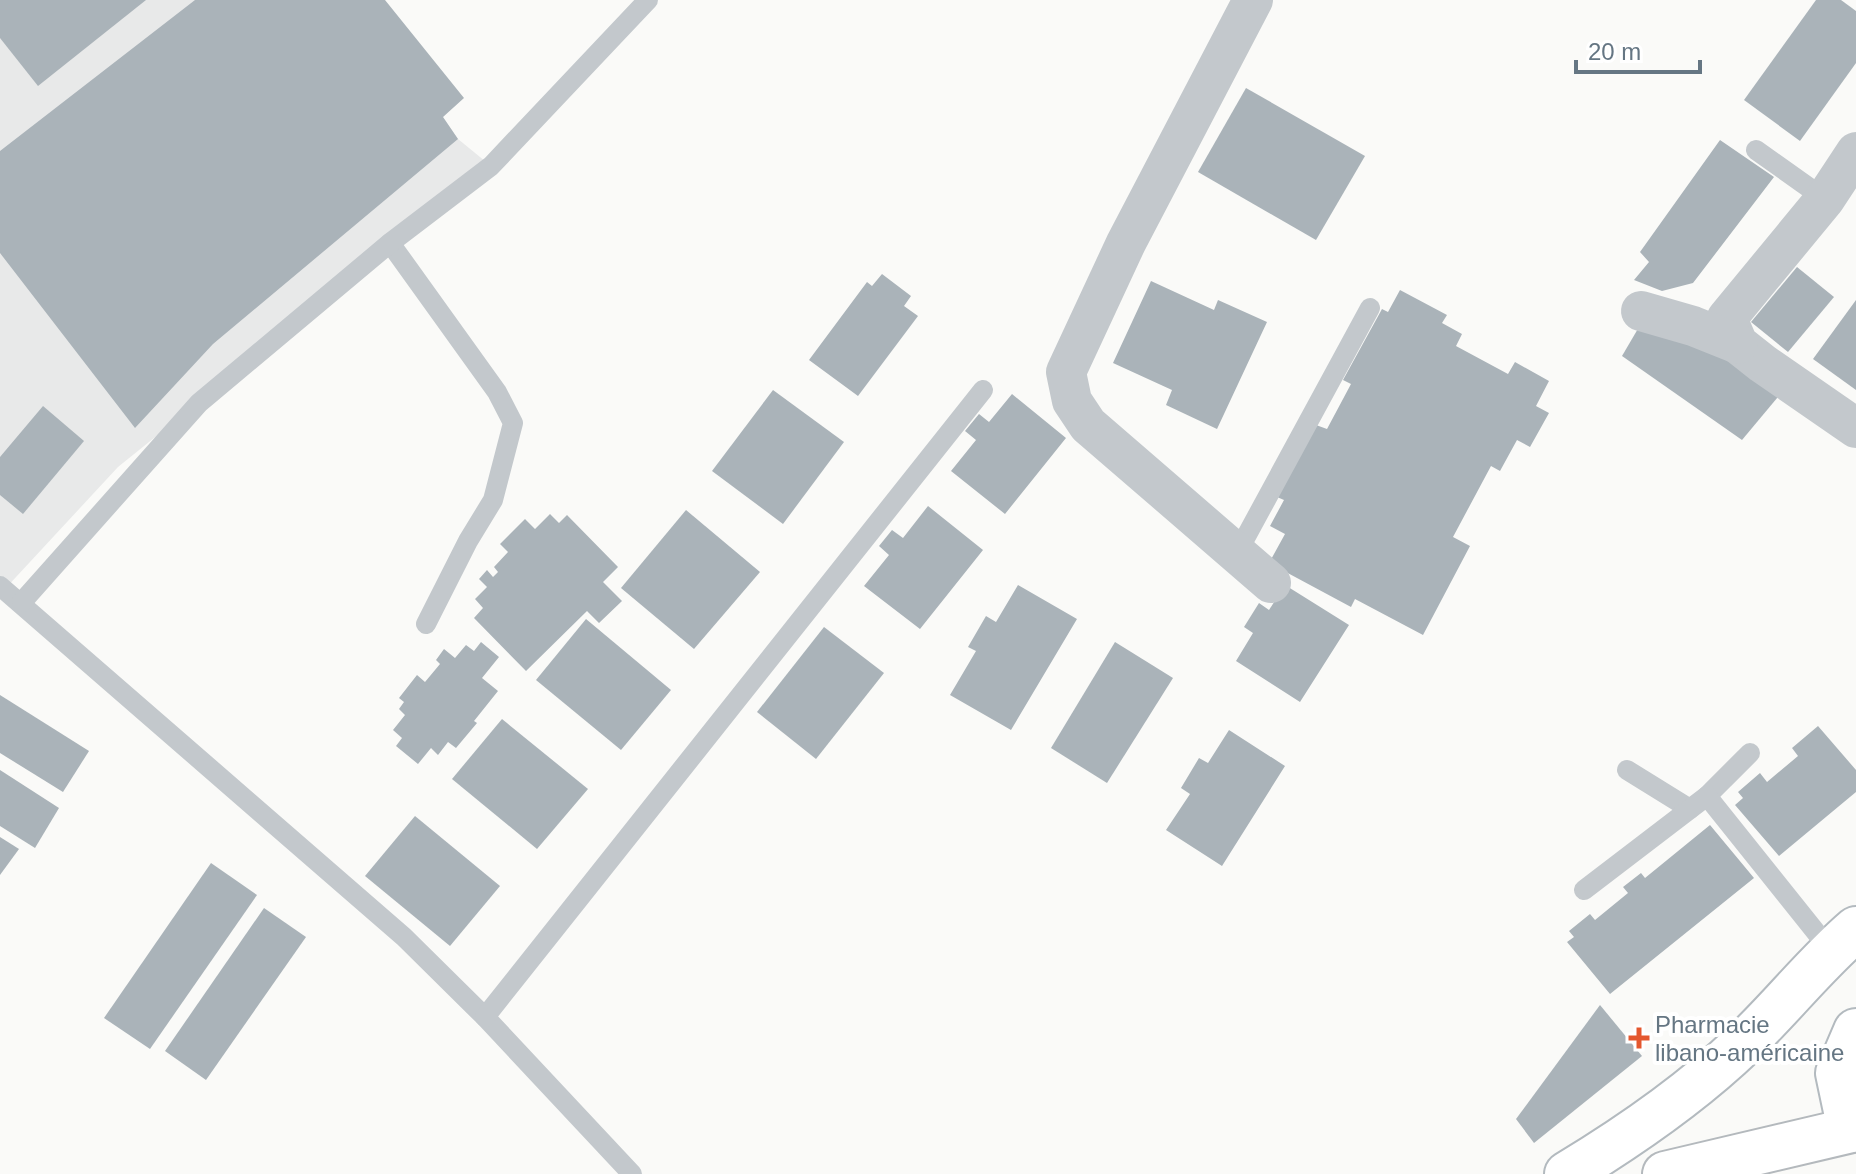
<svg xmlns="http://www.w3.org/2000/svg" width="1856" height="1174" font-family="Arial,sans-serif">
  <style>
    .built { fill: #e8e9e9 }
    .building { fill: #aab3b9 }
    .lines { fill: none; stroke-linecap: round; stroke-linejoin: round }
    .secondary-casing { stroke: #b3babf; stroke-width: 48 }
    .highway-casing { stroke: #b4b9bd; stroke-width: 48 }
    .lane { stroke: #c3c8cc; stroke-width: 20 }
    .street { stroke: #c3c8cc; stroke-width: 40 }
    .secondary { stroke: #fff; stroke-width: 44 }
    .highway { stroke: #fff; stroke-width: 44 }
    .poi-dot { fill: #e4572e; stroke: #fff; stroke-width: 3 }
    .labels { text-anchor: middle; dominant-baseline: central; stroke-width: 8; stroke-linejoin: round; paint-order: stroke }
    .poi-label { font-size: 24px; fill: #657683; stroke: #fff; text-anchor: start }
  </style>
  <rect width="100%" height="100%" fill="#fafaf8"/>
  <polygon class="built" points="0,0 362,0 458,139 491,166 118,467 4,590 0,588"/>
  <g class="building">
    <polygon points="0,0 146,0 38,86 0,38"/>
    <polygon points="195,0 385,0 464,98 443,117 458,139 213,344 135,428 0,253 0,151"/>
    <polygon points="1816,0 1841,0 1856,11 1856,63 1800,141 1744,100"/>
    <polygon points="1246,88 1365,156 1316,240 1198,172"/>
    <polygon points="1720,140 1774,177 1693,283 1662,291 1634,280 1649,262 1640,252"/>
    <polygon points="1797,267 1834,297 1788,352 1751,322"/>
    <polygon points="882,274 911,296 904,306 918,316 858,396 809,360 867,282 872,286"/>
    <polygon points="1151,281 1214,310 1218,300 1267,322 1217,429 1166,405 1172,390 1113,363"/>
    <polygon points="1400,290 1447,315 1442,323 1462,334 1456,346 1508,374 1515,362 1549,381 1536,406 1549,413 1530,447 1517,440 1500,471 1491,466 1453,537 1470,546 1423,635 1355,599 1351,607 1269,563 1285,534 1270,526 1284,500 1277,497 1316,425 1327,429 1351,384 1343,380 1382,309 1388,312"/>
    <polygon points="1856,300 1856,390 1813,359"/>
    <polygon points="1674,326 1782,392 1742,440 1622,356 1639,327"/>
    <polygon points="773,390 844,442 783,524 712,471"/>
    <polygon points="1012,394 1066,438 1005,514 951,471 976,440 965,431 979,414 989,422"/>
    <polygon points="43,406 84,441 23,514 0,495 0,457"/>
    <polygon points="928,506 983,550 920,629 864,586 889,555 879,546 892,530 903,538"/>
    <polygon points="686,510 760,572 694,649 621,588"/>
    <polygon points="550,514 559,523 567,515 618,567 603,582 622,601 599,623 587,611 526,671 474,618 483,608 475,599 487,587 479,579 487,570 493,577 498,572 494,567 508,552 500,544 525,519 535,529"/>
    <polygon points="1018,585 1077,619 1011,730 950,695 976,651 968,647 986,616 996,622"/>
    <polygon points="1285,585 1349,625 1300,702 1236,661 1253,633 1244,627 1259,603 1269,610"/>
    <polygon points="586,619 671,690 621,750 536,680"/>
    <polygon points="824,627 884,673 816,759 757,712"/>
    <polygon points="481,642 499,657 482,678 498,691 474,721 477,723 456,748 448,742 438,755 431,748 418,764 396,746 402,738 393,730 405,715 399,709 404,702 399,698 417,675 425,682 440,664 436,660 444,649 455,658 466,645 474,651"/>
    <polygon points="1115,642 1173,678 1107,783 1051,748"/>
    <polygon points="0,695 89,751 63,792 0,753"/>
    <polygon points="502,719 588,789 537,849 452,779"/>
    <polygon points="1818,726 1856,770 1856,792 1779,856 1735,805 1743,798 1738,792 1760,773 1767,782 1798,756 1792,748"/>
    <polygon points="1229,730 1285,766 1222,866 1166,830 1190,794 1181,788 1199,758 1208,763"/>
    <polygon points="0,770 59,808 35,848 0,826"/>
    <polygon points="415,816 500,886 450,946 365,876"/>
    <polygon points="1710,825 1754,878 1610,994 1567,942 1574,937 1569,931 1590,914 1595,920 1628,893 1623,887 1641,873 1645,878"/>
    <polygon points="0,837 19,849 0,875"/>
    <polygon points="211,863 257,895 150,1049 104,1018"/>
    <polygon points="264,908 306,937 206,1080 165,1051"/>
    <polygon points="1600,1005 1642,1056 1534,1143 1516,1119"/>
  </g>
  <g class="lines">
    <defs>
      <g id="secondary">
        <polyline points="1850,1130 1838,1073 1856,1031"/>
        <path d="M1567,1174c63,-38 124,-80 177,-131 39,-37 71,-79 112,-114"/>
      </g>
      <polyline id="highway" points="1665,1174 1856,1129"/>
    </defs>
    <use href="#secondary" class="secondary-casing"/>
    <use href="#highway" class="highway-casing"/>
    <g class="lane">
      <polyline points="1756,150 1825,199"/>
      <polyline points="390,243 497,392 513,423 493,500 468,541 426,624"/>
      <polyline points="1236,555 1370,308"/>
      <polyline points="0,586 404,937 485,1017 632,1174"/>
      <polyline points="22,602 199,403 390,243 491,166 648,0"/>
      <polyline points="1627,770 1690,809"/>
      <polyline points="1707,796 1750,753"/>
      <polyline points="1584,890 1707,796 1831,951"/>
      <polyline points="485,1017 983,390"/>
    </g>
    <g class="street">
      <polyline points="1253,0 1126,243 1066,372 1072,401 1088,425 1271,583"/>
      <polyline points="1856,152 1825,199 1727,318 1738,344 1762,363 1856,428"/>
      <polyline points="1641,311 1693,326 1738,344"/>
    </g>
    <use href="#secondary" class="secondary"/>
    <use href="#highway" class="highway"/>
  </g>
  <path class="poi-dot" d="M1635 1026h8v8h8v8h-8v8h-8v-8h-8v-8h8z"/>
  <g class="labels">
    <g class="poi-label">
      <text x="1655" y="1024">Pharmacie<tspan x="1655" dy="28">libano-américaine</tspan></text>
    </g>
  </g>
  <path d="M1576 60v12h124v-12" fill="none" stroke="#657683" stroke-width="4"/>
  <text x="1588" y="60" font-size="24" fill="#657683" stroke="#ffffff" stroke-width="6" paint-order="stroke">20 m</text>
</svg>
